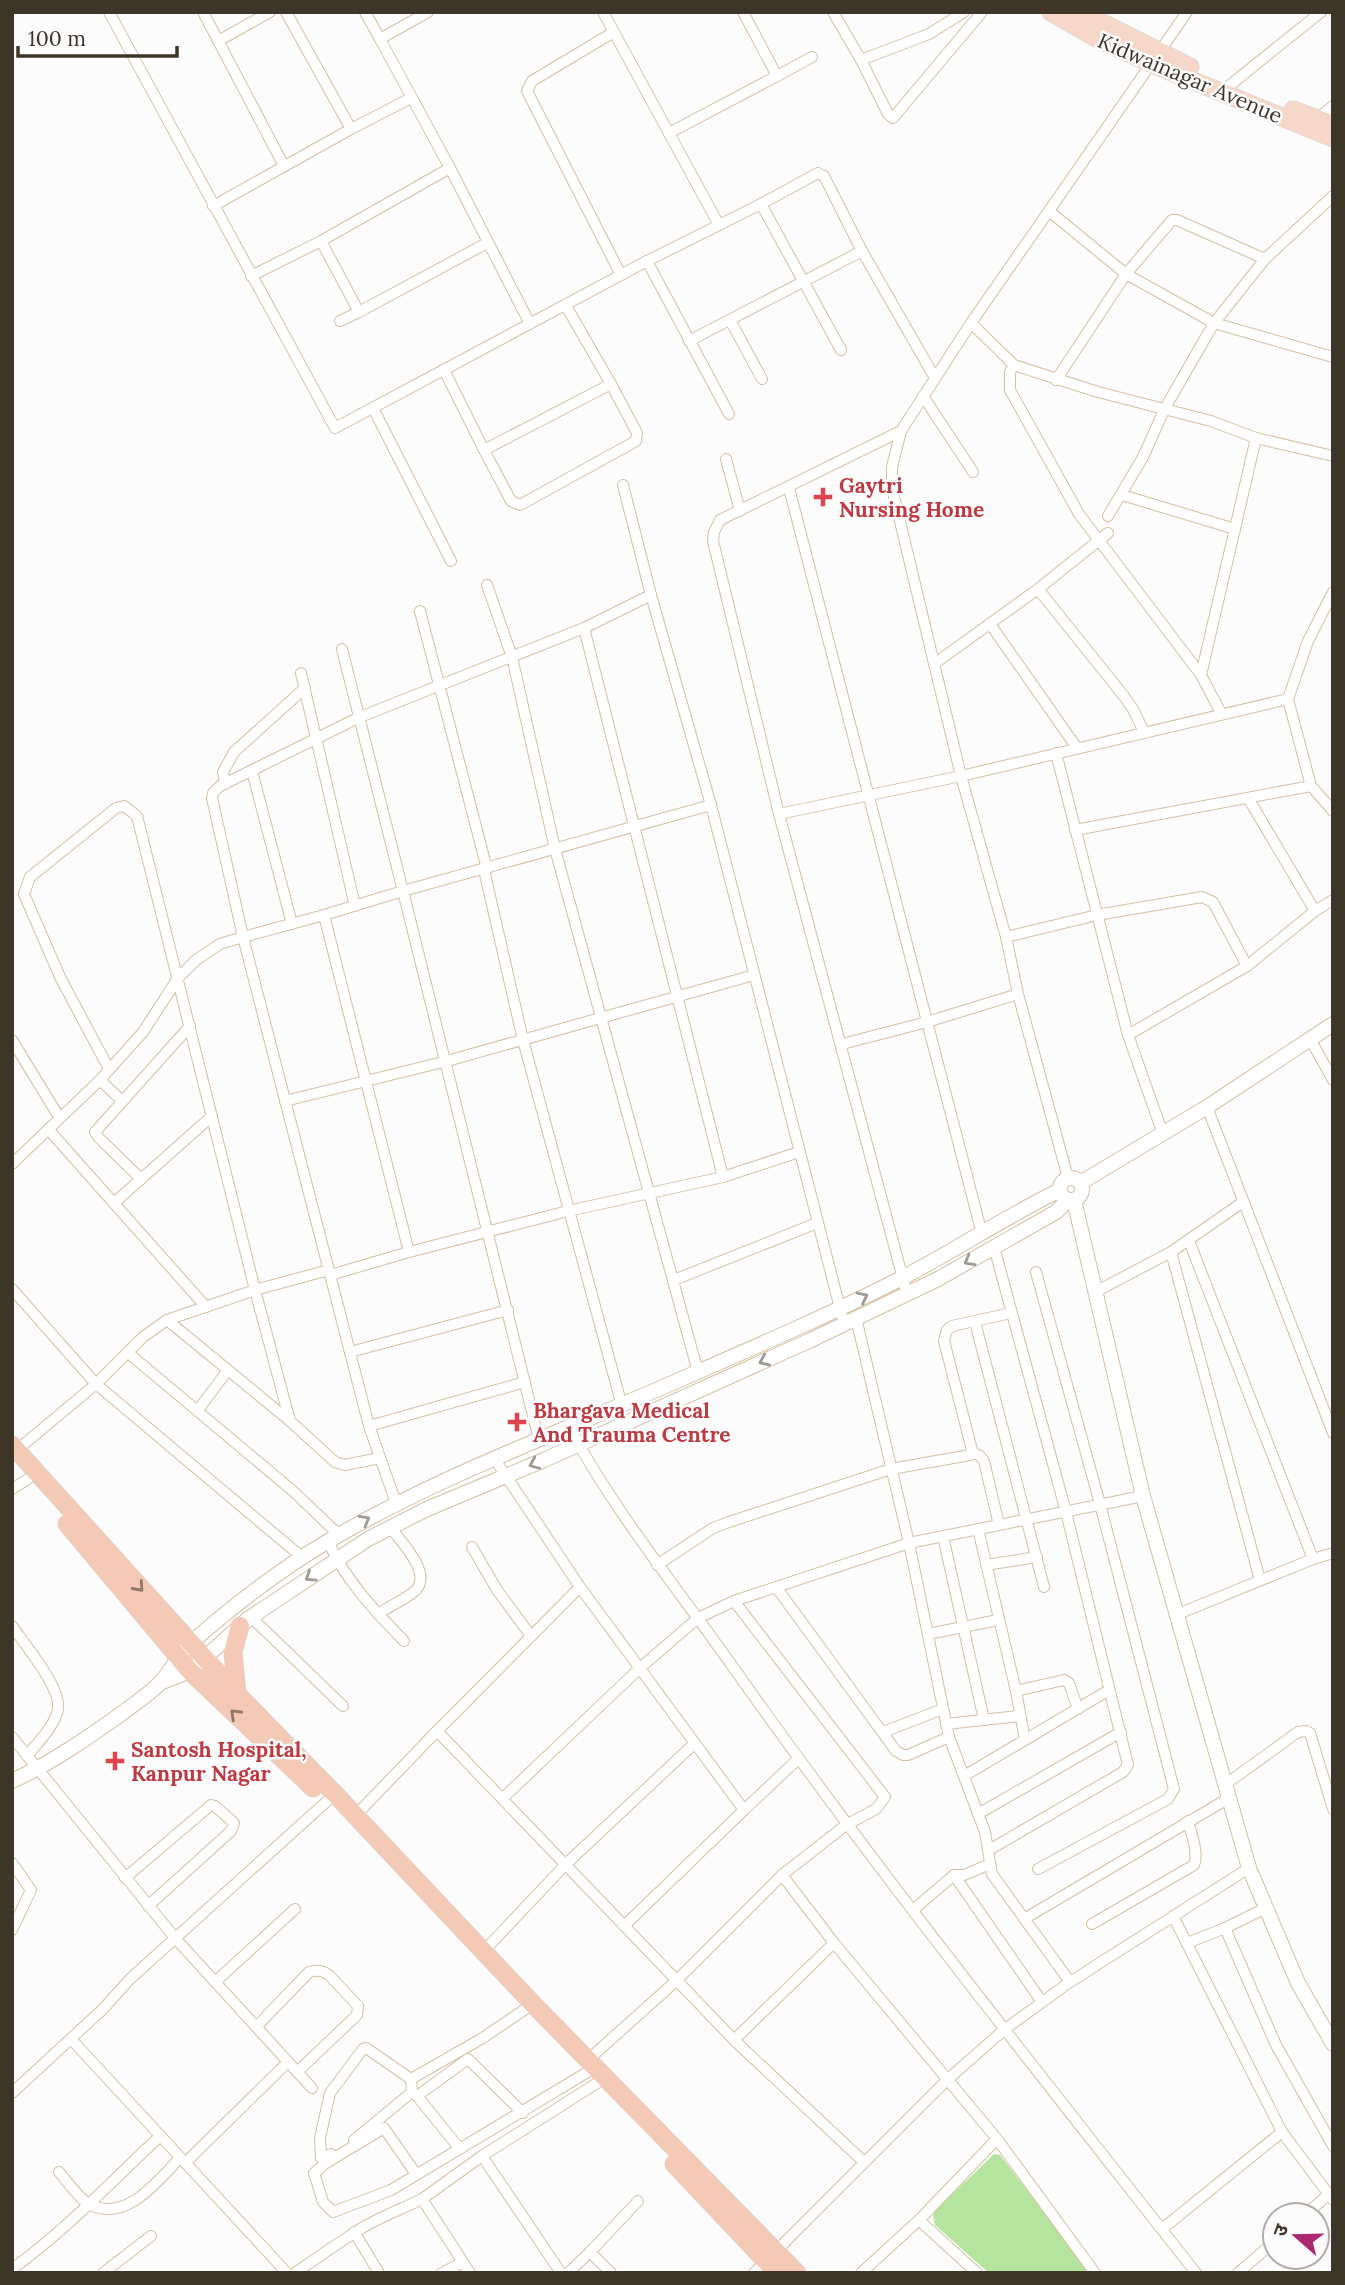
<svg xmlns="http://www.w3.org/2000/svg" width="1345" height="2285" font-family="Lora,'Noto Sans Devanagari',serif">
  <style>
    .green { fill: #b5e49e }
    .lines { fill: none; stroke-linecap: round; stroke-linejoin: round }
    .minor-casing { stroke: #d5c0a3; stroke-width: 12 }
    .tertiary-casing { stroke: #d5c0a3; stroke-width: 16 }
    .primary-casing { stroke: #d8d7d4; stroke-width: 19 }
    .trunk-casing { stroke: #d8d7d4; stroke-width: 19 }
    .minor { stroke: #fff; stroke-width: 10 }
    .tertiary { stroke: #fff; stroke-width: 14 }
    .primary { stroke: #f7d7c9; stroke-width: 18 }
    .trunk { stroke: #f4cab7; stroke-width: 18 }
    .oneway { stroke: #9e9a94 }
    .oneway2 { stroke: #907869 }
    .health-dot { fill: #e0444e; stroke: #fcfcfc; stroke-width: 2.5 }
    .labels { text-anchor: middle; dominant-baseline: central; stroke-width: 5; stroke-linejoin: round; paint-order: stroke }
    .street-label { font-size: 21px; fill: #3e3529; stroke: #fcfcfc }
    .health-label { font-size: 21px; font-weight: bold; fill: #be3a42; stroke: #fcfcfc; text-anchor: start }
  </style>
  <rect width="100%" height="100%" fill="#fcfcfc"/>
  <polygon class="green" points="994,2154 1000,2155 1090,2273 989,2273 935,2225 933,2216 935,2211"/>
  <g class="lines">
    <defs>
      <g id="minor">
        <polyline points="109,12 335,428 647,261 761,204 818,173 824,176 862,251 935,378"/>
        <polyline points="203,12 284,166"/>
        <polyline points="286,12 351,129"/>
        <polyline points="365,12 380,39"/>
        <polyline points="428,12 380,39 450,168 530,324"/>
        <polyline points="603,12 719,225"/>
        <polyline points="833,12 861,60 888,114 893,118 982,12"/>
        <polyline points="614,32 532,81 527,91 621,275"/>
        <polyline points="218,41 270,12"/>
        <polyline points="861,60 929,34 964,12"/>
        <polyline points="777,76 812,57"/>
        <polyline points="1230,85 1321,12"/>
        <polyline points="1317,119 1333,106"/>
        <polyline points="669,133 777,76 743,12"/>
        <polyline points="761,204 841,350"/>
        <polyline points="213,206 351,129 411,98"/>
        <polyline points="1049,211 1126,274 1214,323 1333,357"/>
        <polyline points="321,241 450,168"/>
        <polyline points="647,261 729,414"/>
        <polyline points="251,276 321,241 359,312 487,243"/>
        <polyline points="730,320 762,379"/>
        <polyline points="340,321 359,312"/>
        <polyline points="971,323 1014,365 1098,392 1211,421 1256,438 1333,456"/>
        <polyline points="689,341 862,251"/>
        <polyline points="1014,365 1010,372 1010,390 1079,514 1201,675 1221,713"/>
        <polyline points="444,370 484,450 611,384 566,306"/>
        <polyline points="1056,380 1126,274 1172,220 1177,220 1265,259"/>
        <polyline points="923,396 973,472"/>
        <polyline points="373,408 451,561"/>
        <polyline points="901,431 720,520 714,532 713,541 779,814 907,1294"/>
        <polyline points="484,450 511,501 520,505 636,441 637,433 611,384"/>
        <polyline points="726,459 740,511"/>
        <polyline points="623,485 651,595"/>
        <polyline points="789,488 982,1234"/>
        <polyline points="1122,495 1235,529"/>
        <polyline points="1108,516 1143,457 1165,408 1214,323 1265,259 1333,196"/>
        <polyline points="487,585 512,657 555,849 698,1372"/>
        <polyline points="1038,589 1123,695 1133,709 1144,732"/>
        <polyline points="1333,592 1308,641 1288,699 1311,786 1333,811"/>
        <polyline points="420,611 487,869"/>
        <polyline points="990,624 1077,748"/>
        <polyline points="584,628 723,1177"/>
        <polyline points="342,649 403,891 711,805 844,1324"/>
        <polyline points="934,664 1038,589 1108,533"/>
        <polyline points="301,673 355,906"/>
        <polyline points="1201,675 1256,438"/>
        <polyline points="1056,753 1128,1035 1163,1134"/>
        <polyline points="252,771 292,924"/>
        <polyline points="225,784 223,772 234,752 305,688"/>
        <polyline points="1248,798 1315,911"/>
        <polyline points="779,814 961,776 1288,699"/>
        <polyline points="1075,830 1311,786"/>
        <polyline points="484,870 523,1040 622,1406"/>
        <polyline points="324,915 243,937 369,1426 396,1503"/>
        <polyline points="1006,937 1097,915 1202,897 1213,902 1247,966"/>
        <polyline points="1128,1035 1247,966 1315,911 1333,900"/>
        <polyline points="1310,1039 1333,1080"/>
        <polyline points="12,1040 59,1117"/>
        <polyline points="842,1044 927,1022 1018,994"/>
        <polyline points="109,1069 60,977 24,894 30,877 116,808 124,806 137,816 255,1290 290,1421 335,1462 345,1465 380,1458"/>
        <polyline points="100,1080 122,1101"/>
        <polyline points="285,1101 447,1061 754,975"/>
        <polyline points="1207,1107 1333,1433"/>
        <polyline points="48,1129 206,1307"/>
        <polyline points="12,1164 100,1080 143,1032 178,978 196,960 220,944 243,937 212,798 213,793 220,786 360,717 584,628 651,595 711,805"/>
        <polyline points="1068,1178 1018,994 1006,937 961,776 892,488 892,467 901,431 971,323 1187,12"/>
        <polyline points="141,1179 99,1138 95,1132 190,1026"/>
        <polyline points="114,1203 212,1116"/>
        <polyline points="1189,1241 1313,1559"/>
        <polyline points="1171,1252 1260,1580"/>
        <polyline points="1036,1272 1100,1504 1174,1789 1168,1799 1038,1869"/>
        <polyline points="330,1275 409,1252"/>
        <polyline points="674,1280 817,1223"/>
        <polyline points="12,1289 96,1384 303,1558"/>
        <polyline points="1097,1291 1171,1252 1243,1202"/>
        <polyline points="856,1318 909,1543 949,1737 985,1832 992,1874 1070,1982"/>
        <polyline points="167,1320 290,1421"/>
        <polyline points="975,1322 1044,1587"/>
        <polyline points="127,1352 293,1491 339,1535"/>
        <polyline points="350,1352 508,1310"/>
        <polyline points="198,1410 228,1370"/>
        <polyline points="369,1426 525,1382"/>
        <path d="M569,1427c46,85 108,161 164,240 147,208 306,406 463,606"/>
        <path d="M539,1440c-44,-183 -89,-366 -136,-549l-79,24 85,337 159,-41 155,-34 76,-25"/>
        <polyline points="17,1450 96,1384 143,1337 167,1320 255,1290 329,1270"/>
        <polyline points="971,1453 979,1455 984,1461 999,1525"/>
        <polyline points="494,1458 580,1587 437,1731 734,2040 864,2162"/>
        <polyline points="12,1489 28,1479"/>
        <polyline points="978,1529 1016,1691 1025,1740"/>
        <polyline points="943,1536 984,1720"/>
        <path d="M328,1541c17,39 47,70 76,100"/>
        <polyline points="472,1547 497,1590 531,1636"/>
        <polyline points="657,1565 713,1528 729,1522 891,1469 970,1455 972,1450 944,1341 947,1330 952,1326 1011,1313"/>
        <polyline points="986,1565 1037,1557"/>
        <polyline points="580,1587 744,1810 798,1759"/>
        <polyline points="776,1587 896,1751 903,1755 908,1755 949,1737"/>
        <path d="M378,1614c11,-8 29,-15 38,-24 16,-18 -15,-48 -26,-63"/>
        <polyline points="1178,1614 1313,1559 1333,1553"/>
        <polyline points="251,1617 343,1706"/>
        <path d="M12,1626c13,19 49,61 46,83 -3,17 -21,34 -31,47"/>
        <polyline points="928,1634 998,1620"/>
        <polyline points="1016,1691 1064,1680 1069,1683 1078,1709"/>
        <polyline points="946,1724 1019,1716"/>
        <polyline points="883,1732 943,1709"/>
        <polyline points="12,1737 175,1938 312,2088"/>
        <polyline points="964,1776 1109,1690"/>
        <polyline points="1226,1784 1298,1732 1306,1731 1310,1733 1333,1809"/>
        <polyline points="503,1798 640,1668 698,1618 734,1601 909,1543 1143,1496"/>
        <polyline points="978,1814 1121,1732"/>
        <polyline points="355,1816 437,1731"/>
        <polyline points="989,1850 1123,1772 1128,1765 1066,1512 994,1247"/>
        <polyline points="12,1863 31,1890 12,1930"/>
        <polyline points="782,1875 834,1943 997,2139 1095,2273"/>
        <polyline points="954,1875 1042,2002"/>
        <polyline points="125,1878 211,1805 215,1806 234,1823 231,1831 148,1906"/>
        <polyline points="913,1910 954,1875 964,1875 990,1864"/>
        <polyline points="1173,1916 1282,2132 1333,2200"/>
        <polyline points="1024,1919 1229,1798"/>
        <path d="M1092,1924l102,-59c5,-13 -3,-31 -6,-44"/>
        <polyline points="624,1926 744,1810"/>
        <polyline points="1225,1928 1276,2045 1333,2146"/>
        <polyline points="1187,1943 1225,1928 1266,1908"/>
        <polyline points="484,1951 566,1864 695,1743"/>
        <polyline points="215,1982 295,1909"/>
        <path d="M256,2027l53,-55c8,-2 13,-2 20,3l29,31 -1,9 -60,57"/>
        <polyline points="71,2039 287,2273"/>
        <polyline points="734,2040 834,1943"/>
        <polyline points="589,2059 676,1981 782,1875 846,1825 876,1809 885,1797 734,1601"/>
        <polyline points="12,2093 103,2009 130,1979 335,1794"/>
        <polyline points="354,2140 412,2092 411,2079 481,2039 533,2004"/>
        <polyline points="460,2149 417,2096 468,2059 523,2113"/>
        <polyline points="331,2154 321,2158 320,2138 330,2093 363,2049 366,2048 411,2079"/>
        <polyline points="185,2163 288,2062"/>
        <path d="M59,2172c9,10 19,26 30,32 37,20 69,-24 91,-46"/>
        <polyline points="416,2174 384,2128 326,2163 314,2173 323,2202 333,2212 391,2190 596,2067"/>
        <polyline points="1305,2215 1329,2194"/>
        <polyline points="919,2220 977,2273"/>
        <polyline points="1162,2229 1282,2132"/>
        <polyline points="354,2232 379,2273"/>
        <path d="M12,2269c54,-39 100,-88 148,-133"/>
        <polyline points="103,2273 151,2236"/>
        <path d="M295,2273c20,-14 39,-27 59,-40 20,-14 46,-23 68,-34"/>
        <polyline points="442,2273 463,2262"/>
        <polyline points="470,2273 422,2199 482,2156"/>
        <polyline points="561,2273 482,2156 605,2078"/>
        <polyline points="568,2273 590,2252"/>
        <polyline points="611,2273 590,2252 638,2201"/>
        <polyline points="754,2273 947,2080 1005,2029 1070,1982 1249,1868"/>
        <polyline points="861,2273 919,2220 997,2139"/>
        <polyline points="1238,2273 1275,2241"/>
      </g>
      <g id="tertiary">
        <circle cx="1071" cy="1189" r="11"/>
        <polyline points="1080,1183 1207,1107 1333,1024"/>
        <polyline points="1074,1200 1143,1496 1249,1868 1298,1983 1333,2044"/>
        <polyline points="162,1682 190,1671 248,1619 368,1539 427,1509 544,1460 811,1340 938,1279 1056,1212 1068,1200"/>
        <path d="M12,1781c39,-18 74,-42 109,-67 13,-10 27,-19 38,-30 13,-13 20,-31 34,-43 42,-37 88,-72 137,-101 116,-68 243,-112 365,-167 69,-30 138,-60 205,-94 54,-28 105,-62 160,-89"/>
      </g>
      <g id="primary">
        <polyline points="1051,12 1098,39 1152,64 1333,138"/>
        <polyline points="1081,12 1190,67"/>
        <polyline points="1293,110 1333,125"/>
      </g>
      <g id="trunk">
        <polyline points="12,1445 237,1694 335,1794 533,2004 797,2273"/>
        <polyline points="67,1524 190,1671 313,1788"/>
        <polyline points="237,1694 233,1652 240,1626"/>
        <polyline points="674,2164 777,2273"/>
      </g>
    </defs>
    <use href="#minor" class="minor-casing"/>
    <use href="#tertiary" class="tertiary-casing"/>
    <use href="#primary" class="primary-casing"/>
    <use href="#trunk" class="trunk-casing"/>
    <use href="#minor" class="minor"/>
    <use href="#tertiary" class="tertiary"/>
    <use href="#primary" class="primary"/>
    <use href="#trunk" class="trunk"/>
  </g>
  <defs><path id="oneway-chevron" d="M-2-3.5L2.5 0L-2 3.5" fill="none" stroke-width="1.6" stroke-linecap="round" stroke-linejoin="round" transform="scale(1.75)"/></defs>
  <g class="oneway">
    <use href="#oneway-chevron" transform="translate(969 1261) rotate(150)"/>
    <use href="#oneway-chevron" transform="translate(863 1297) rotate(-26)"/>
    <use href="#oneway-chevron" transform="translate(764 1361) rotate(156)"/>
    <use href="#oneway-chevron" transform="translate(534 1464) rotate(157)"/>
    <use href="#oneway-chevron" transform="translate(365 1520) rotate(-30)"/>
    <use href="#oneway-chevron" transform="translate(310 1577) rotate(146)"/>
  </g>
  <g class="oneway2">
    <use href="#oneway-chevron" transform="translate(139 1587) rotate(48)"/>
    <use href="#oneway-chevron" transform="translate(235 1714) rotate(-136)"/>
  </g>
  <g class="health-dot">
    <path d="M819.5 486.5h7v7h7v7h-7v7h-7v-7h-7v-7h7z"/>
    <path d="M513.5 1411.5h7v7h7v7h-7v7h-7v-7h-7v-7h7z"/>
    <path d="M111.5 1750.5h7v7h7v7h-7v7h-7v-7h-7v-7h7z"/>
  </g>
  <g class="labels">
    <g class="street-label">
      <text transform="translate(1190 78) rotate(23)">Kidwainagar Avenue</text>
    </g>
    <g class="health-label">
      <text x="839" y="485">Gaytri<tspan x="839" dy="24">Nursing Home</tspan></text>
      <text x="533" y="1410">Bhargava Medical<tspan x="533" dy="24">And Trauma Centre</tspan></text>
      <text x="131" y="1749">Santosh Hospital,<tspan x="131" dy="24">Kanpur Nagar</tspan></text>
    </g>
  </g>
  <rect width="1345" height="2285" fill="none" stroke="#3e3529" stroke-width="28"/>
  <g transform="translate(1296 2236) rotate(290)"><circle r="33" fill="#fcfcfc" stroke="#b0aca8" stroke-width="2"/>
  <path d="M0-5L12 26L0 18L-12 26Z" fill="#ac2870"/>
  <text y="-10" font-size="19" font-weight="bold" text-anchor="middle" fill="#3e3529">उ</text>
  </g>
  <path d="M18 46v10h159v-10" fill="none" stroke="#3e3529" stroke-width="3.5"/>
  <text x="28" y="46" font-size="21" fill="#3e3529" stroke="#fcfcfc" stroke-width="5" paint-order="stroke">100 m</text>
</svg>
